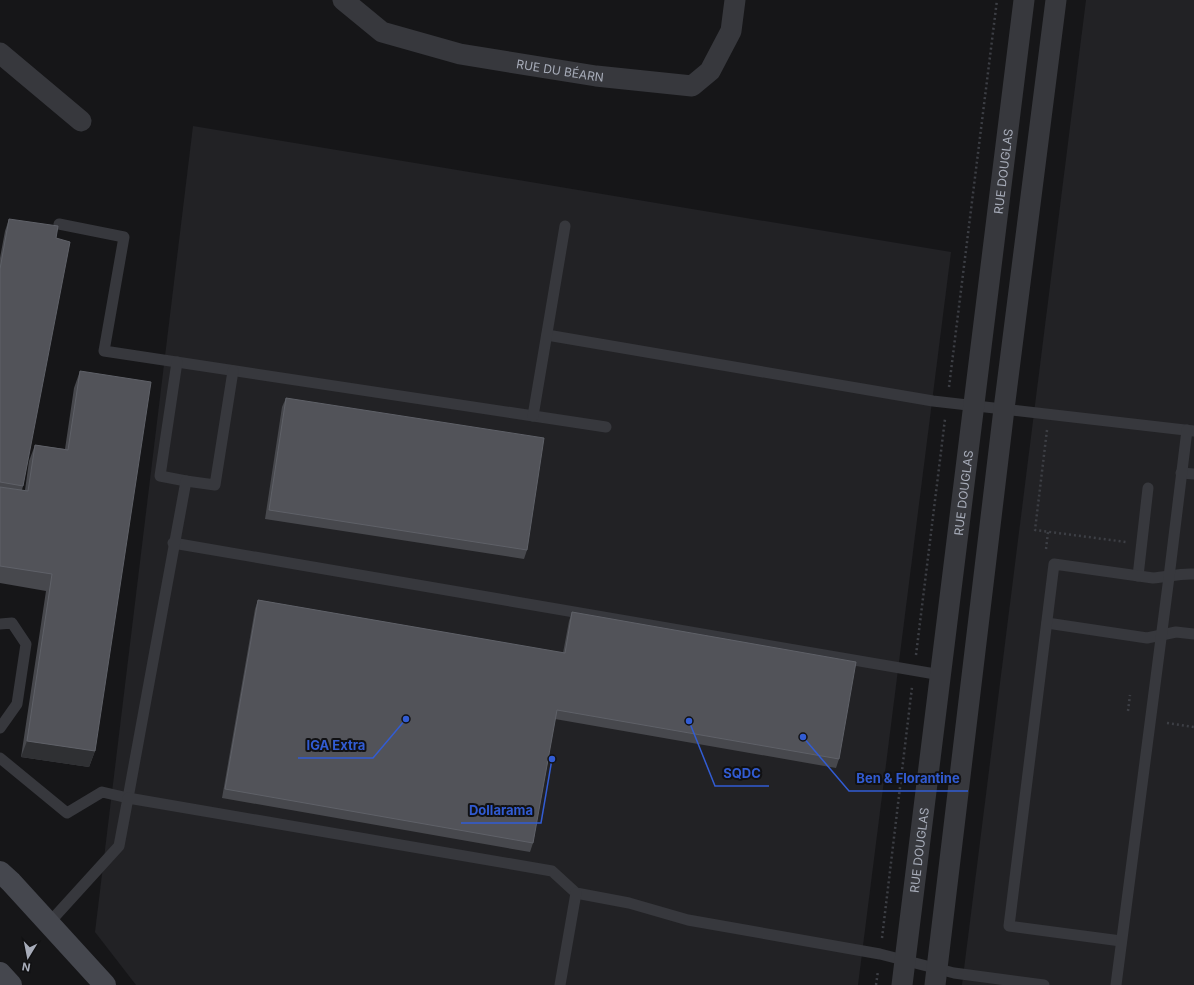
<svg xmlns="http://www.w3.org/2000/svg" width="1194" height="985" font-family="Inter,sans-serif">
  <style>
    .built { fill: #222225 }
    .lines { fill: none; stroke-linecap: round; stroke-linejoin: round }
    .path { stroke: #3d3f45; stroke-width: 2.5; stroke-dasharray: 2 3; stroke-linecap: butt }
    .lane { stroke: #37383d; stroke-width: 11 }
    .street { stroke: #37383d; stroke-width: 21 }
    .secondary { stroke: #45474e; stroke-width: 22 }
    .wall { fill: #47484d }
    .shaded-wall { fill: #2f3033 }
    .building { fill: #525359; stroke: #5f6168 }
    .labels { text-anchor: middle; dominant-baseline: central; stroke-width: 4; stroke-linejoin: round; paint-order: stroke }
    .street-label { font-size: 12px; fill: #a7acb9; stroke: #111113 }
    .leader { fill: none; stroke: #325cd3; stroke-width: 1.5 }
    .callout-dot { fill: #325cd3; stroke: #111113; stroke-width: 1.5 }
    .callout-label { font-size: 13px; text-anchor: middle; font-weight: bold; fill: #325cd3; stroke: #111113; stroke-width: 4; stroke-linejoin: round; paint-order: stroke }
  </style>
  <rect width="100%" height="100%" fill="#161618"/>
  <g class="built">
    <polygon points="1086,0 1194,0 1194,985 962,985"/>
    <polygon points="193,126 951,252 858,985 136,985 95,932"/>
  </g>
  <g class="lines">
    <g class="path">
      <polyline points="949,387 997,0"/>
      <polyline points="1047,430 1035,530 1126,542"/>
      <polyline points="1046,549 1048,532"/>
      <polyline points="916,655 945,419"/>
      <polyline points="1128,711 1130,695"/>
      <polyline points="1167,723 1194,727"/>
      <polyline points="882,938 912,687"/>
      <polyline points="876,985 878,971"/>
    </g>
    <g class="lane">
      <polyline points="59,224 124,237 104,351 606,427"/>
      <polyline points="547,335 933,401 1194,431"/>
      <polyline points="177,362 160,476 186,481"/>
      <polyline points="533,416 565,226"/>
      <polyline points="1181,473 1194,474"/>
      <polyline points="173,543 941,675"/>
      <polyline points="1138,576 1148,488"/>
      <polyline points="1047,623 1147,638 1176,632 1194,634"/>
      <polyline points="0,624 12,623 26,644 17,704 0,728"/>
      <polyline points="0,758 67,813 102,792 128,798 186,481 215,485 233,371"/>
      <polyline points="49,923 119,846 128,798 552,871 576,893 629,903 688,920 880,954 954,973 1044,985"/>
      <path d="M1121,941l-112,-15 45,-362 99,14c14,-1 27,-5 41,-4"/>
      <polyline points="560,985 576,893"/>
      <polyline points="1116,985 1169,577 1187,430"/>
    </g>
    <g class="street">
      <path id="s1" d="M343,0l39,32 78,22 136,22 96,10 18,-15 21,-40 4,-31"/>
      <polyline points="0,53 81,121"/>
      <path id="s2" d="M902,985l122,-985"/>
      <polyline points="935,985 1004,409 1056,0"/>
    </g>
    <g class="secondary">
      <polyline points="0,872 11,882 105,985"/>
      <polyline points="0,973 11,985"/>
    </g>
  </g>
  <g class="wall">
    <polygon points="9,219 56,238 23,486 22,490 25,490 29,461 35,445 65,449 74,388 80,371 95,751 89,767 21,757 46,591 0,583 0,258 5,231"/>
    <polygon points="286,398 527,550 524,559 265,519 282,407"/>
    <polygon points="258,600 563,653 569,621 572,612 839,759 836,768 555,719 533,843 530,852 222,798 255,609"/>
  </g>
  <polygon class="shaded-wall" points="27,741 95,751 89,767 21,757"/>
  <g class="building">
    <polygon points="9,219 58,226 56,238 70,242 23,486 0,482 0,269"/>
    <polygon points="80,371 151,382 95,751 27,741 52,574 0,566 0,487 28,491 35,445 68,450"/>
    <polygon points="286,398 544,438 527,550 269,510"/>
    <polygon points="258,600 565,653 572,612 856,662 839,759 557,710 533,843 225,789"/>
  </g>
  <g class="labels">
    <g class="street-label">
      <text stroke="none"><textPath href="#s1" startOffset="233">RUE DU BÉARN</textPath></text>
      <text stroke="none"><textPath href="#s2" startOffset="820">RUE DOUGLAS</textPath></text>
      <text stroke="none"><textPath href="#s2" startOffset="496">RUE DOUGLAS</textPath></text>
      <text stroke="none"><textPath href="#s2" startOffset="136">RUE DOUGLAS</textPath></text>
    </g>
  </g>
  <path class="leader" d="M406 719L373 758H298M689 721L715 786H769M803 737L849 791H968M552 759L541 823H461"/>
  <g class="callout-dot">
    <circle cx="406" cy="719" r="4"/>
    <circle cx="689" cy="721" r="4"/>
    <circle cx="803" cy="737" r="4"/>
    <circle cx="552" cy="759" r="4"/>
  </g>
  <g class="callout-label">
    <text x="336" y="750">IGA Extra</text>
    <text x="742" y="778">SQDC</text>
    <text x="908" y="783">Ben &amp; Florantine</text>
    <text x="501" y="815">Dollarama</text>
  </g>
  <g transform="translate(28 957) rotate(190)" stroke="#111113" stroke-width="3" paint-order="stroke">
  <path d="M0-3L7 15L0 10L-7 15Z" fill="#a7acb9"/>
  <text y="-6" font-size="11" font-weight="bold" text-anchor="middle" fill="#a7acb9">N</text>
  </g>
</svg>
